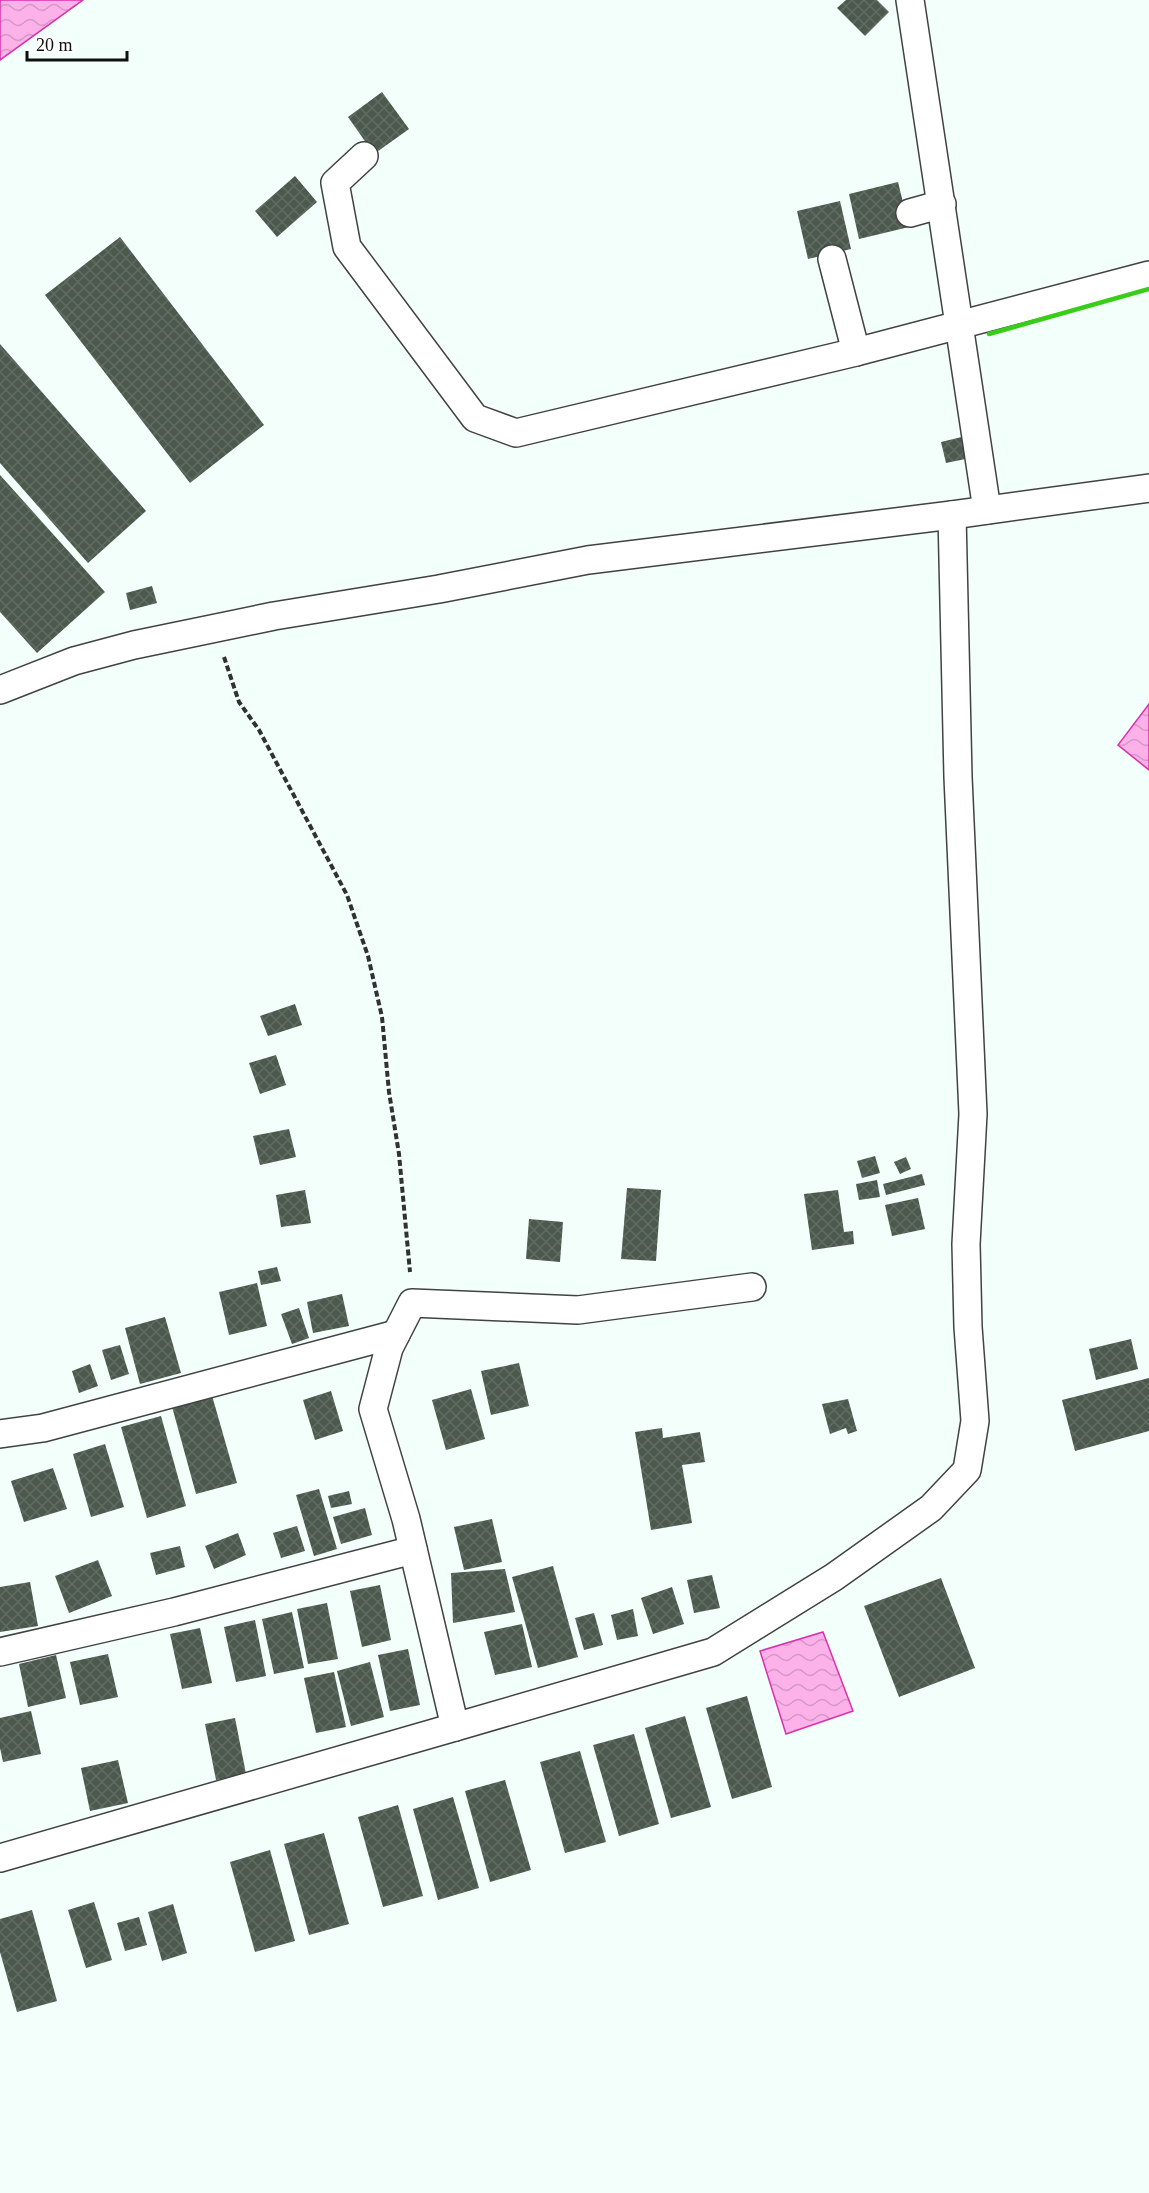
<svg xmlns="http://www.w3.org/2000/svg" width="1149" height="2193" font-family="Georgia,serif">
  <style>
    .water { fill: url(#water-waves); stroke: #da31ab; stroke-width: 1.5 }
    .building { fill: url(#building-cross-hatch) }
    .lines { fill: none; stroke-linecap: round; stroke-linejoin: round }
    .street-casing { stroke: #424242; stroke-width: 30 }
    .path { stroke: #313131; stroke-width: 4; stroke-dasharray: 6 3; stroke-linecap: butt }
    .street { stroke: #fff; stroke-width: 27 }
    .rail { stroke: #38cd19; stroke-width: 4.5 }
  </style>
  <defs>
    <pattern id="water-waves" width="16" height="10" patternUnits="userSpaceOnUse" patternTransform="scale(1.5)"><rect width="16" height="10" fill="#fcb1e9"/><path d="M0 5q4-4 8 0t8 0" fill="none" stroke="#d797c7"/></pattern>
    <pattern id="building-cross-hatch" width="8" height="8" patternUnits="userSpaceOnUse" patternTransform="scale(1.5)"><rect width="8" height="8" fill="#4b594e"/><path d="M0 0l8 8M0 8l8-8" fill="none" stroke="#616c63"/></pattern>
  </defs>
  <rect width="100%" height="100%" fill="#f2fffb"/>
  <g class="water">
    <polygon points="0,0 83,0 0,60"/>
    <polygon points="1149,704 1149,770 1118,745"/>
    <polygon points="823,1632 853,1711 786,1734 760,1651"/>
  </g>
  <g class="building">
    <polygon points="846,0 877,0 889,12 865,36 837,8"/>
    <polygon points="382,92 409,129 374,154 348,117"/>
    <polygon points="295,176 317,202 277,237 255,211"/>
    <polygon points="898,182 909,227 859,239 849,194"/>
    <polygon points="840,201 851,249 808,259 797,211"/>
    <polygon points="120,237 264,425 190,483 45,295"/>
    <polygon points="0,344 146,511 88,563 0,463"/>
    <polygon points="970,435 975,457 946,463 941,442"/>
    <polygon points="0,475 105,592 37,653 0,612"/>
    <polygon points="152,586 157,603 130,610 126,593"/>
    <polygon points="295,1004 302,1025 268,1036 260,1016"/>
    <polygon points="276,1055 286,1085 260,1094 249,1063"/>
    <polygon points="289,1129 296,1157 260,1165 253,1136"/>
    <polygon points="875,1156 880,1173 862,1178 857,1161"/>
    <polygon points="906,1157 911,1169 900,1174 894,1162"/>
    <polygon points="922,1174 925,1185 886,1195 883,1184"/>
    <polygon points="877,1180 880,1197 859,1200 856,1184"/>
    <polygon points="627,1188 661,1190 656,1261 621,1259"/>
    <polygon points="305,1190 311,1223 281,1227 276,1195"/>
    <polygon points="838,1190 844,1232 853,1231 854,1244 812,1250 804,1194"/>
    <polygon points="918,1198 925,1229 892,1236 885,1205"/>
    <polygon points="529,1219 563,1222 560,1262 526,1259"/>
    <polygon points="277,1267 281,1281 261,1285 258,1271"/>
    <polygon points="257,1283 267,1326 229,1335 219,1292"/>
    <polygon points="342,1294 349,1326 313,1333 307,1302"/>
    <polygon points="299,1308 309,1338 292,1344 281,1314"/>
    <polygon points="165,1317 181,1373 140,1384 125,1328"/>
    <polygon points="1131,1339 1138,1369 1096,1380 1089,1349"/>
    <polygon points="120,1345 129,1374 111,1380 102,1350"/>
    <polygon points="519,1363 529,1406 491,1415 481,1371"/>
    <polygon points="90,1364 98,1386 79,1393 72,1371"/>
    <polygon points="1149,1378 1149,1431 1075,1451 1062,1400"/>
    <polygon points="471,1389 485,1439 446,1450 432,1400"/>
    <polygon points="331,1391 343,1431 315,1440 303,1400"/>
    <polygon points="211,1392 237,1483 196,1494 171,1403"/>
    <polygon points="848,1399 857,1431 848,1434 846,1428 830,1434 822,1404"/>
    <polygon points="161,1416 186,1506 147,1518 121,1427"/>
    <polygon points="662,1428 663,1438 700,1432 705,1462 682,1465 692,1523 651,1530 635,1432"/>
    <polygon points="105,1444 124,1507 91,1517 73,1454"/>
    <polygon points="53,1468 67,1509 24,1522 11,1481"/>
    <polygon points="319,1489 337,1549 314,1556 296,1495"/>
    <polygon points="349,1491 352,1504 331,1508 328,1496"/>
    <polygon points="365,1508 372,1535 341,1544 333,1517"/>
    <polygon points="492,1519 502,1562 464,1570 454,1527"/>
    <polygon points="297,1526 305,1551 281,1558 273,1533"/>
    <polygon points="238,1533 246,1555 214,1569 205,1546"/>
    <polygon points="180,1546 185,1567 156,1575 150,1553"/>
    <polygon points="98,1560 112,1596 69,1613 55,1576"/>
    <polygon points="553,1566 578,1657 538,1668 512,1577"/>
    <polygon points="505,1569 515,1612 453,1623 451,1573"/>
    <polygon points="712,1575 720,1608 694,1613 687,1580"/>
    <polygon points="941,1578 975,1668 899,1697 864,1606"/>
    <polygon points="30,1582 38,1626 0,1632 0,1587"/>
    <polygon points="380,1585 391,1640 362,1647 350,1591"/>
    <polygon points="672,1587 684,1624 653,1634 641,1598"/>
    <polygon points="327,1603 338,1659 308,1664 297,1609"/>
    <polygon points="633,1609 638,1636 617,1640 611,1615"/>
    <polygon points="292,1612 304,1668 274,1674 262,1619"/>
    <polygon points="594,1613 603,1645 584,1650 575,1618"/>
    <polygon points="255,1620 266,1676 236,1682 224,1627"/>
    <polygon points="522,1624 532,1667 495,1675 484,1632"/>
    <polygon points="200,1628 212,1683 182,1689 170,1634"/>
    <polygon points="408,1649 420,1705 390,1711 378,1655"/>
    <polygon points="108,1654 118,1697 80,1705 70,1662"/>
    <polygon points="56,1655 66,1698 28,1707 19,1664"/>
    <polygon points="370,1662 384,1717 351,1726 337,1671"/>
    <polygon points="334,1672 346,1727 316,1733 304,1678"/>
    <polygon points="747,1696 772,1787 732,1799 706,1708"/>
    <polygon points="31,1711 41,1754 3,1762 0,1748 0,1718"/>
    <polygon points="685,1716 711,1807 671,1818 645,1728"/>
    <polygon points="235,1718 246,1774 216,1780 205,1724"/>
    <polygon points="634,1734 659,1824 619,1836 593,1745"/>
    <polygon points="580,1751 606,1842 565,1853 540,1762"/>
    <polygon points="118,1760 128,1803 90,1811 81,1768"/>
    <polygon points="505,1780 531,1870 490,1882 465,1791"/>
    <polygon points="453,1797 479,1888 438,1900 413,1809"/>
    <polygon points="398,1805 423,1896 383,1907 358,1817"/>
    <polygon points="324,1833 349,1924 309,1935 284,1844"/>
    <polygon points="270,1850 295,1941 255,1952 230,1862"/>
    <polygon points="94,1902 112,1960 86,1968 68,1910"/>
    <polygon points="173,1904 187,1953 162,1961 148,1912"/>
    <polygon points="32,1910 57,2001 17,2012 0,1952 0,1919"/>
    <polygon points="139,1917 147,1945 125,1951 117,1923"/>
  </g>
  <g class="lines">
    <defs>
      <g id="street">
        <polyline points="910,0 987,510"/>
        <polyline points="364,156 335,183 347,247 475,418 516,433 856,352 1149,275"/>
        <polyline points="910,213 942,204"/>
        <polyline points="832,259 856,352"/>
        <polyline points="0,690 74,661 134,645 274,616 439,589 588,560 952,515 1149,488"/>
        <polyline points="752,1287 578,1310 412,1303 389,1348 373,1409 406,1519 455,1727 713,1652 834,1577 931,1508 967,1470 975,1421 968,1327 966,1244 973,1114 958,777 952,515"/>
        <polyline points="0,1434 43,1428 396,1334"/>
        <polyline points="0,1652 174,1612 413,1550"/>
        <polyline points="0,1858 455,1727"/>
      </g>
    </defs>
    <use href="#street" class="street-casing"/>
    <polyline class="path" points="224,657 239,702 259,730 347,895 368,956 382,1017 389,1092 399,1154 410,1272"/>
    <use href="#street" class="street"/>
    <polyline class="rail" points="989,334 1149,289"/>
  </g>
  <path d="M27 51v9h100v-9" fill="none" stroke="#0f0f0f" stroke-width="3"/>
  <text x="36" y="51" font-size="18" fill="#0f0f0f" stroke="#ffffff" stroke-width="4.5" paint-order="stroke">20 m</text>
</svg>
